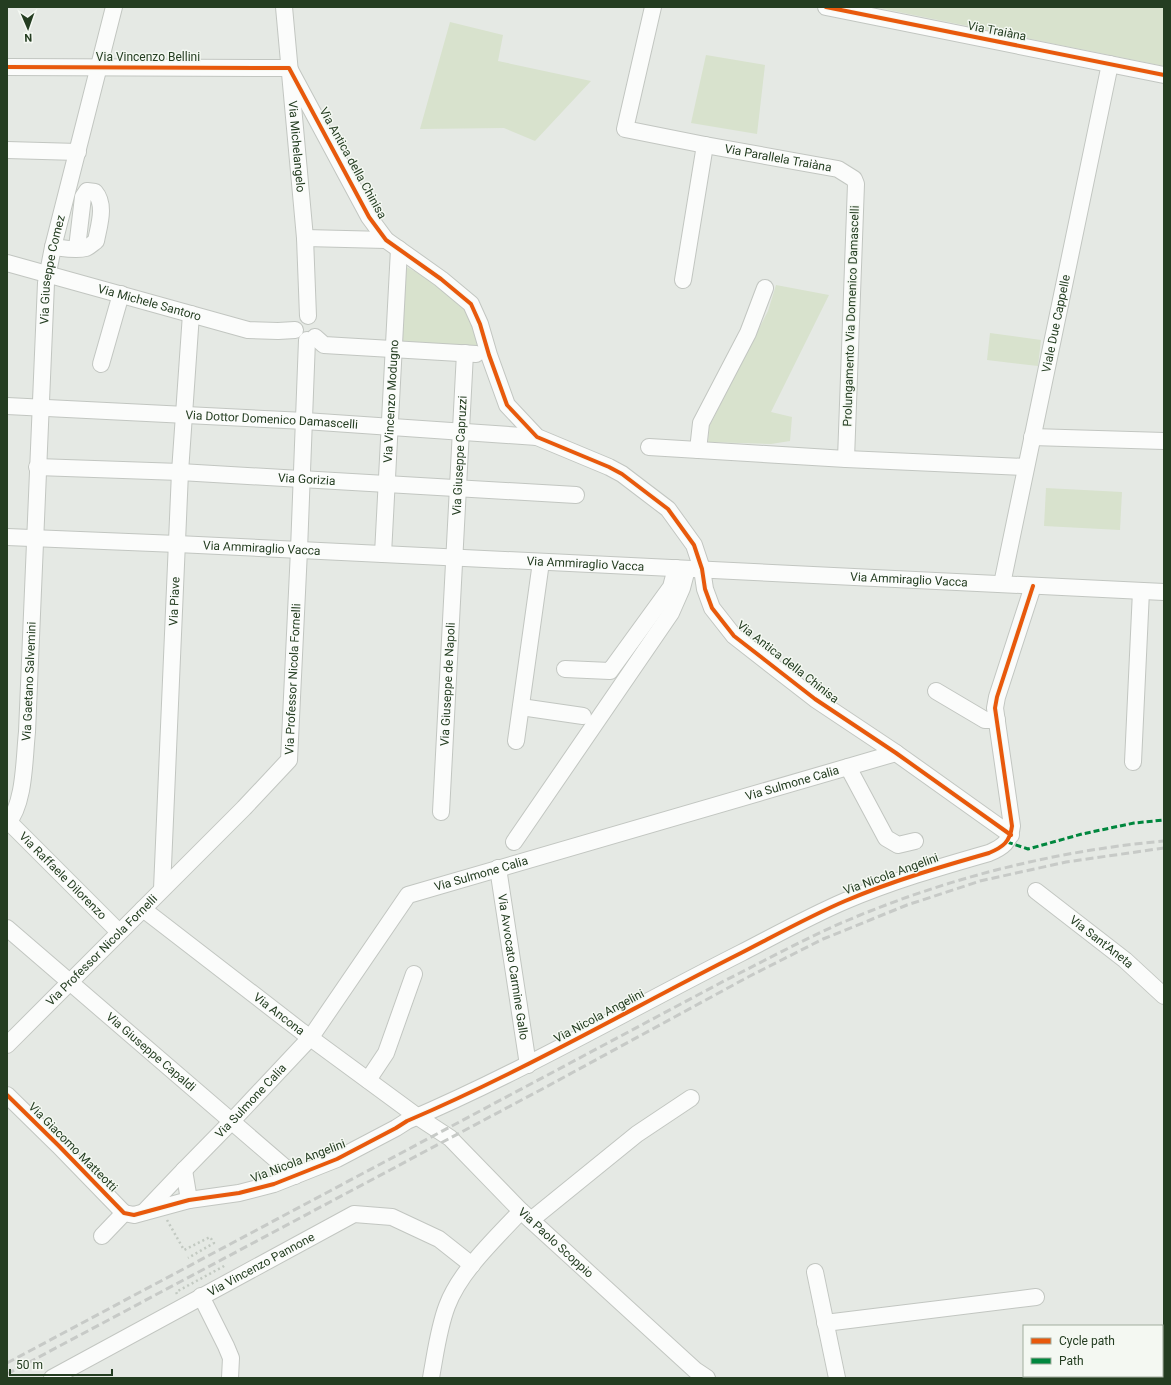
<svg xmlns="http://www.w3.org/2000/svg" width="1171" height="1385" font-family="Roboto,sans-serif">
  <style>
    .green { fill: #d8e2cd }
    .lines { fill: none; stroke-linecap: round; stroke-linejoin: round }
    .minor-casing { stroke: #c2c6c1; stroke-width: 18 }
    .path { stroke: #c2c9c1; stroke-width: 2.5; stroke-dasharray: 2 3; stroke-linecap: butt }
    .minor { stroke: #fbfcfb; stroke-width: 16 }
    .rail { stroke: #c7cac7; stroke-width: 3; stroke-dasharray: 8 4; stroke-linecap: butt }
    .quiet { stroke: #00873e; stroke-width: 3; stroke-dasharray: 6 3; stroke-linecap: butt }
    .cycleway-casing { stroke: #f4f8f2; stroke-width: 6 }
    .cycleway { stroke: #e8590c; stroke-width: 4 }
    .labels { text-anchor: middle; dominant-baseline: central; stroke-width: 3; stroke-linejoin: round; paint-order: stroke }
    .street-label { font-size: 12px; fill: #243d21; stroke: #f4f8f2 }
  </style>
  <rect width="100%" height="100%" fill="#e5e9e4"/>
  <g class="green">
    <polygon points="874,7 1164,7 1164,66"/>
    <polygon points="450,22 503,35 498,61 591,81 535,141 504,128 420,129"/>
    <polygon points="706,55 765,65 757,134 691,123"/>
    <polygon points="405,266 438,284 465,309 481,348 400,344"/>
    <polygon points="776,285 829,295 771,412 792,417 790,441 771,444 708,442 709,427 768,311"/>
    <polygon points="990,333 1041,340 1038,366 987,360"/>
    <polygon points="1046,488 1122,492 1120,530 1044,526"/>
  </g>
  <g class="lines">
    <defs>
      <g id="minor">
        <path id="s1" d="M284,7l21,231 3,78"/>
        <path id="s2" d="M653,7l-28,122 80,16 133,24 16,10 2,5 -10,275"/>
        <polyline points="826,7 1164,75"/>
        <polyline points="7,67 289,68 369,217 386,240 441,279 471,304 480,324 489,355 507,405 537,437 609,467 622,474 668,509 694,545 702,569 705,589 712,608 734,636 815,699 896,753 1011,835"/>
        <polyline points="7,150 78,152"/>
        <polyline points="305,238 386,240"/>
        <path d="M53,247c10,1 23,4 33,1 3,-1 7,-5 10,-7 3,-16 10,-36 -1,-49l-8,-1 -4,6 -6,51"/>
        <path id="s3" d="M7,263l241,67 30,1 17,-1"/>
        <polyline points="683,280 705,145"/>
        <polyline points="315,337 324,345 476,354"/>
        <polyline points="101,364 121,294"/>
        <path id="s4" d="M7,406l298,15 232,16"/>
        <polyline points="1032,437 1164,441"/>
        <polyline points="649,447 846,459 1026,467"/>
        <polyline points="698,450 701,423 748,333 765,288"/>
        <path id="s5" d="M37,467l143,5 396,23"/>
        <path id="s6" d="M7,537l170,7 987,48"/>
        <path id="s7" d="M383,554l16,-305"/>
        <path id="s8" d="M1002,584l108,-520"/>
        <polyline points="565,669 610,671 671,587 676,568"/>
        <polyline points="936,691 985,720 997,720"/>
        <polyline points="521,707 583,716"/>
        <polyline points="516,741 541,562"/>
        <polyline points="1133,762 1141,591"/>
        <polyline points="848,767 886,838 898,845 915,841"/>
        <path id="s9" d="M441,812l24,-459"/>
        <path id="s10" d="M7,820l112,112"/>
        <path id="s11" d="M7,824c18,-20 17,-65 20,-92l19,-449 7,-36 61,-240"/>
        <polyline points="514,842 671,613 682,588 687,569"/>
        <path id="s12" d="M498,868l30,197"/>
        <path id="s13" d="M162,889l18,-417 11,-158"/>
        <path id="s14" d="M1036,891l89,69 39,36"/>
        <path id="s15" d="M143,909l158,122 117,86 32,21 71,73 174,159 12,8"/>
        <path id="s16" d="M7,928l288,248"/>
        <path id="s17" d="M7,1045l237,-237 45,-48 10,-210 8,-210"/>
        <polyline points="368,1080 386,1053 414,974"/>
        <polyline points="7,1095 59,1146 124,1213"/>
        <polyline points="184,1170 189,1200"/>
        <path id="s18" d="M144,1212l40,-42 48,-49 79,-84 97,-142 488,-142"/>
        <path d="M124,1213l10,2 55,-15 50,-7 35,-9 63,-25 59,-31 11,-7c115,-49 223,-112 334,-168 35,-18 69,-37 104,-52 47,-20 95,-34 144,-48 14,-6 21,-11 23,-27l-17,-118 2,-11 36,-111"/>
        <polyline points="531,1220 637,1134 691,1098"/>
        <polyline points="102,1236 124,1213"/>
        <polyline points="815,1272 837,1378"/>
        <polyline points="201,1296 226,1346 231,1358 230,1378"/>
        <polyline points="825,1323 1036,1297"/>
        <path id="s19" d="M52,1378l302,-164 38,3 47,22 33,26"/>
        <path d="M431,1378l1,-6c4,-22 7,-45 15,-66 13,-35 49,-68 74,-95"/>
      </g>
    </defs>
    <use href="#minor" class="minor-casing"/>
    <g class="path">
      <polyline points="167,1220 184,1250 210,1237 214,1243 188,1258"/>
      <polyline points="177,1294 176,1292 226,1265"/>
    </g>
    <use href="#minor" class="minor"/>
    <g class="rail">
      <path d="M7,1363l717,-382c40,-20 80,-42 122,-60 101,-43 208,-70 318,-80"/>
      <polyline points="7,1374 546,1087 748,977 823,939 907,905 980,881 1066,862 1164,848"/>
    </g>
    <polyline class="quiet" points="1007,842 1028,849 1082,834 1134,823 1164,820"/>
    <defs>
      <g id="cycleway">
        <polyline points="826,7 1164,75"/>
        <polyline points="7,67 289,68 369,217 386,240 441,279 471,304 480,324 489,355 507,405 537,437 609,467 622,474 668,509 694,545 702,569 705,589 712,608 734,636 815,699 896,753 1011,835"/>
        <path d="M7,1095l52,51 65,67 10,2 55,-15 50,-7 35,-9 63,-25 59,-31 11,-7c115,-49 223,-112 334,-168 35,-18 69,-37 104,-52 47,-20 95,-34 144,-48 14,-6 21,-11 23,-27l-17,-118 2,-11 36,-111"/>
      </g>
    </defs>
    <use href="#cycleway" class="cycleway-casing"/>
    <use href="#cycleway" class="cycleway"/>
  </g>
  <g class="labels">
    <g class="street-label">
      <text transform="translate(997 31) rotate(11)">Via Traiàna</text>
      <text x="148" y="57">Via Vincenzo Bellini</text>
      <text stroke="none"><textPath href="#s1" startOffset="140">Via Michelangelo</textPath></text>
      <text stroke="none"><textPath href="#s2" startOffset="281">Via Parallela Traiàna</textPath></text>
      <text transform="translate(353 163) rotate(61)">Via Antica della Chinisa</text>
      <text stroke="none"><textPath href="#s11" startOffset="559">Via Giuseppe Comez</textPath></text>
      <text stroke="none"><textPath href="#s3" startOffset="148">Via Michele Santoro</textPath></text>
      <text transform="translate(851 316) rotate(-88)">Prolungamento Via Domenico Damascelli</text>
      <text stroke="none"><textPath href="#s8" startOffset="266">Viale Due Cappelle</textPath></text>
      <text stroke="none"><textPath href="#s7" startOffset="153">Via Vincenzo Modugno</textPath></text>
      <text stroke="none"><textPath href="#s4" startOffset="265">Via Dottor Domenico Damascelli</textPath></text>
      <text stroke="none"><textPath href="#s9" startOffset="357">Via Giuseppe Capruzzi</textPath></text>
      <text stroke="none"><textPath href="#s5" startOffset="270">Via Gorizia</textPath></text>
      <text stroke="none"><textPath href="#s6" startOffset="255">Via Ammiraglio Vacca</textPath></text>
      <text stroke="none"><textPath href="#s6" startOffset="579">Via Ammiraglio Vacca</textPath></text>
      <text stroke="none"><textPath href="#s6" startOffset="903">Via Ammiraglio Vacca</textPath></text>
      <text stroke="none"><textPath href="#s13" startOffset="288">Via Piave</textPath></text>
      <text transform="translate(788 662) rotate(38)">Via Antica della Chinisa</text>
      <text stroke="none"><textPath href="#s17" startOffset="482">Via Professor Nicola Fornelli</textPath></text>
      <text stroke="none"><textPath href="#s11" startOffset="146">Via Gaetano Salvemini</textPath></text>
      <text stroke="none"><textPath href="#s9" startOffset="128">Via Giuseppe de Napoli</textPath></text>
      <text stroke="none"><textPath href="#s18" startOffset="814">Via Sulmone Calia</textPath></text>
      <text stroke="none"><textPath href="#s18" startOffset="490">Via Sulmone Calia</textPath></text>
      <text transform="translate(891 874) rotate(-20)">Via Nicola Angelini</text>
      <text stroke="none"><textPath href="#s10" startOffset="79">Via Raffaele Dilorenzo</textPath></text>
      <text stroke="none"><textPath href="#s14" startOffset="83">Via Sant'Aneta</textPath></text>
      <text stroke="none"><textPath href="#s17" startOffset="134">Via Professor Nicola Fornelli</textPath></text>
      <text stroke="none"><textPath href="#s12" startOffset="100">Via Avvocato Carmine Gallo</textPath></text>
      <text stroke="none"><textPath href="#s15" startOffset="172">Via Ancona</textPath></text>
      <text transform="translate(599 1016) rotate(-28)">Via Nicola Angelini</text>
      <text stroke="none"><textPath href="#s16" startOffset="190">Via Giuseppe Capaldi</textPath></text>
      <text stroke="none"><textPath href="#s18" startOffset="154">Via Sulmone Calia</textPath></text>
      <text transform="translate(73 1147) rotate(45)">Via Giacomo Matteotti</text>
      <text transform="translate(298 1161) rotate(-21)">Via Nicola Angelini</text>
      <text stroke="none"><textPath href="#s15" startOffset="532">Via Paolo Scoppio</textPath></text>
      <text stroke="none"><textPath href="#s19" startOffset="238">Via Vincenzo Pannone</textPath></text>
    </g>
  </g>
  <rect width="1171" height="1385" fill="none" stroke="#243d21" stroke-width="16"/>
  <rect x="1023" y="1325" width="140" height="52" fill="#f4f8f2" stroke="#a1ad9e"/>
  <rect x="1031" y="1338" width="20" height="6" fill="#e8590c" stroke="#a1ad9e"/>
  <text x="1059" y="1345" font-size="12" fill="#243d21">Cycle path</text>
  <rect x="1031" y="1358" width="20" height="6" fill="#00873e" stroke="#a1ad9e"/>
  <text x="1059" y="1365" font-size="12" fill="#243d21">Path</text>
  <g transform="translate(28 28) rotate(178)" stroke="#f4f8f2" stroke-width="3" paint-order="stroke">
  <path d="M0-3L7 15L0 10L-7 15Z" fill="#243d21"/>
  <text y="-6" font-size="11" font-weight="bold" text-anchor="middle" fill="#243d21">N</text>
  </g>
  <path d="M10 1369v6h102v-6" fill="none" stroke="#243d21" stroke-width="2"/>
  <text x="16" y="1369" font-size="12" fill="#243d21" stroke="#f4f8f2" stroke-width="3" paint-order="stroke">50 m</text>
</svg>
